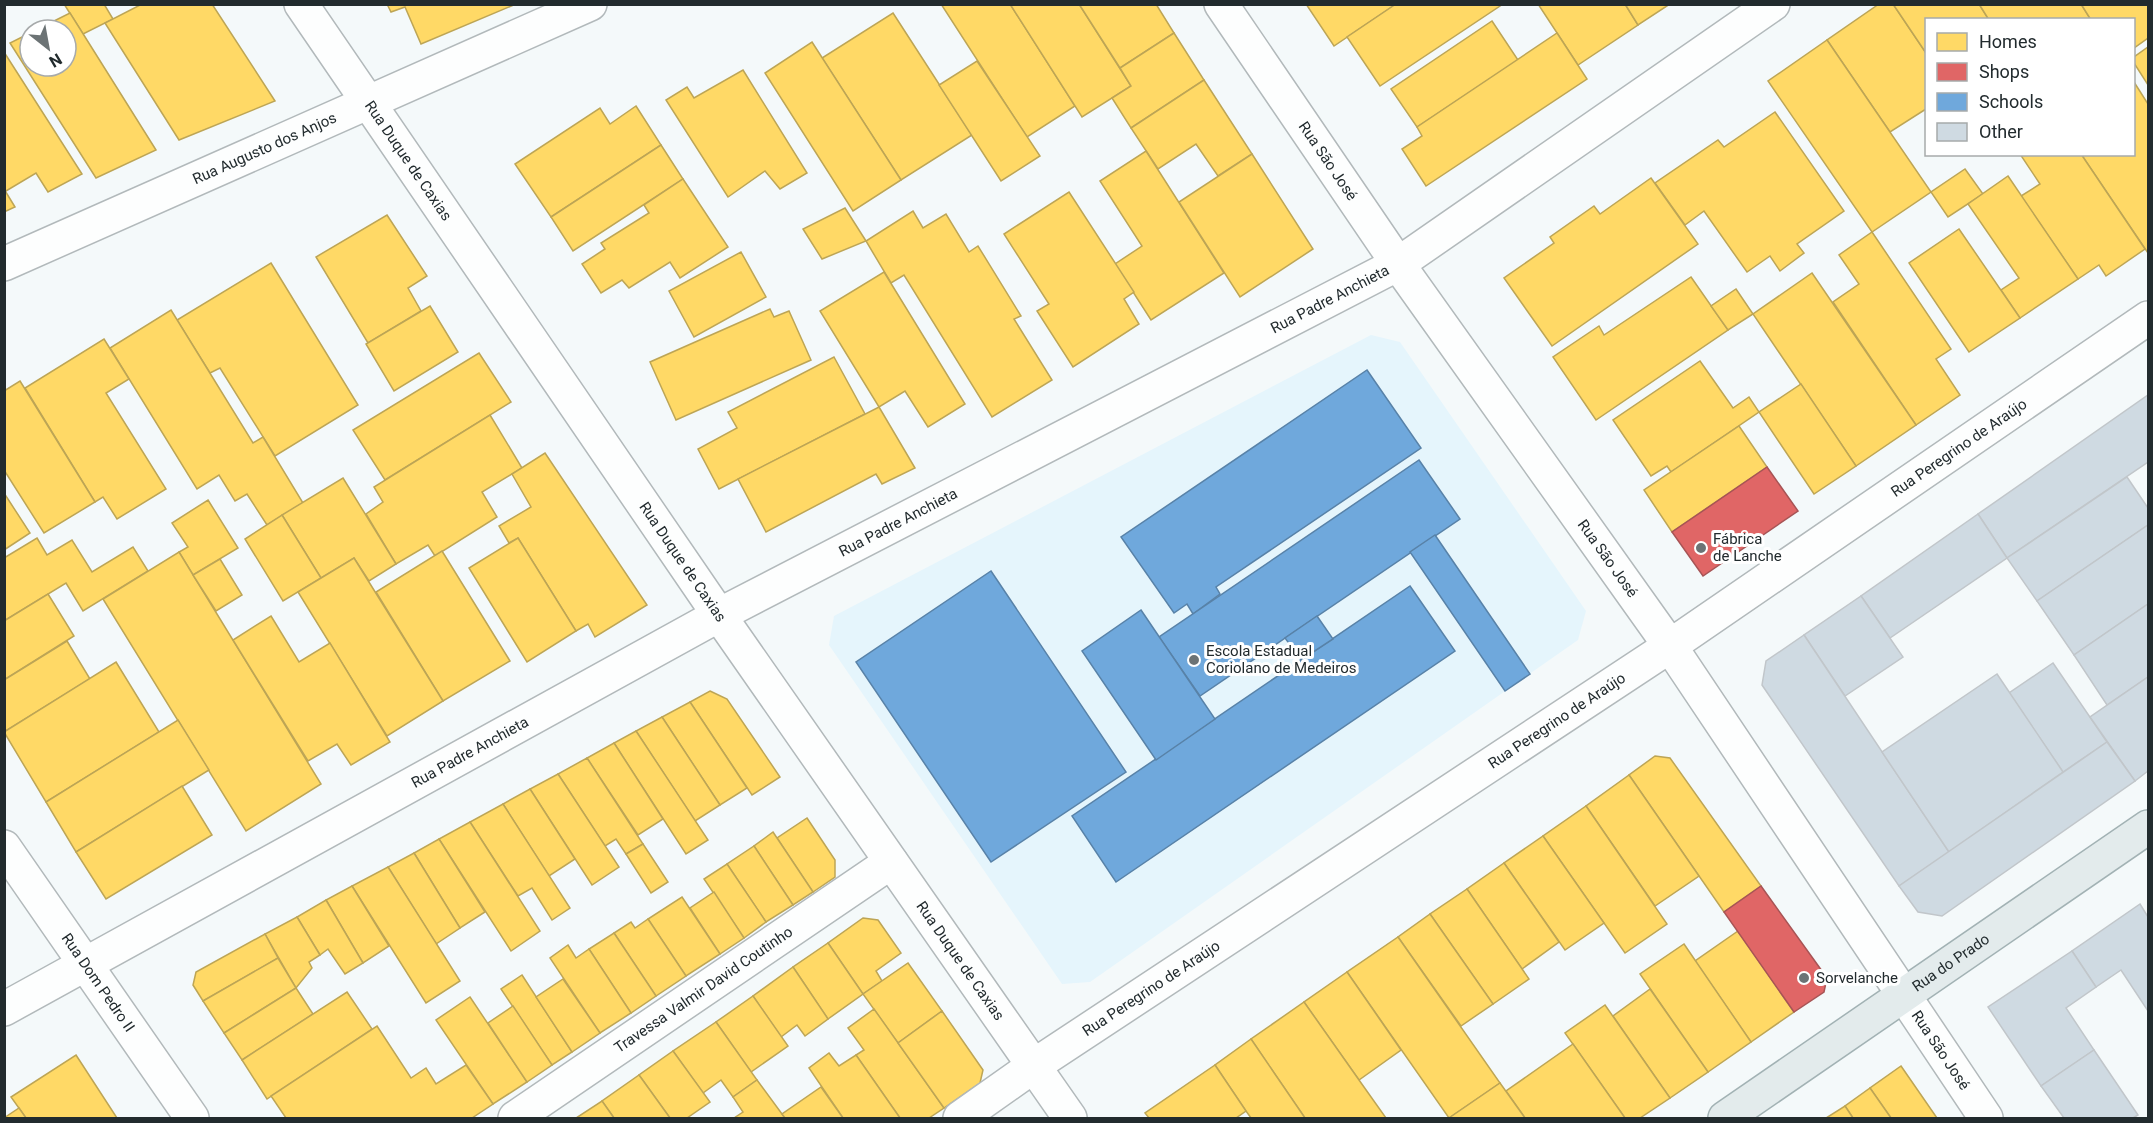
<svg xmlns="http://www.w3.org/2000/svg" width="2153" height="1123" font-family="Roboto,sans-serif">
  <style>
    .built { fill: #e5f5fc }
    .homes { fill: #ffd966; stroke: #bda555; stroke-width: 1.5 }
    .shops { fill: #e06666; stroke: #a75455; stroke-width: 1.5 }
    .schools { fill: #6fa8dc; stroke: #5882a8; stroke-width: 1.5 }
    .building { fill: #cfdae2; stroke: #c1c6ca; stroke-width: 1.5 }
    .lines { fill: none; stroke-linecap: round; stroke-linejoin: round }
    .minor-casing { stroke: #b2b9bb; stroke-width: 36 }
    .major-casing { stroke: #a2b2b4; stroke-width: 36 }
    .minor { stroke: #fdfefe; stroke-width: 33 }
    .major { stroke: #e3ebec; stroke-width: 33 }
    .poi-dot { fill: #6c7375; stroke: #fff; stroke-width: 2 }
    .labels { text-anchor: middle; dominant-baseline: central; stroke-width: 6; stroke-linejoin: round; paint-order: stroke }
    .street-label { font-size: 15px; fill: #222b2e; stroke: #fff }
    .poi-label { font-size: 15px; fill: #222b2e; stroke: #fff; text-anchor: start }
  </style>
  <rect width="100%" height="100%" fill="#f4f9fa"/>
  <polygon class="built" points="1371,335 1400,342 1586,611 1578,640 1090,982 1062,984 829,645 834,616"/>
  <g class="homes">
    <polygon points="64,4 104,4 113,19 83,34"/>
    <polygon points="142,4 212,4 275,101 179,140 105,23"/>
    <polygon points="387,4 516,4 421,44 405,7 391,12"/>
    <polygon points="941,4 1010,4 1075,106 1027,137"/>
    <polygon points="1010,4 1079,4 1131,86 1082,117"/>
    <polygon points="1079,4 1156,4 1174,33 1120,68"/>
    <polygon points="1306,4 1396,4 1334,46"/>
    <polygon points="1396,4 1503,4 1380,86 1347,37"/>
    <polygon points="1538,4 1625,4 1638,25 1578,65"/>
    <polygon points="1625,4 1670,4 1638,25"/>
    <polygon points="1879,4 1893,4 1926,53 1926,109 1890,132 1827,40"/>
    <polygon points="1893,4 1979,4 1989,20 1926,20 1926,53"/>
    <polygon points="1979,4 2081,4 2091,20 1989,20"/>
    <polygon points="2081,4 2148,4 2148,38 2134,48 2134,20 2091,20"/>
    <polygon points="70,13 156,150 96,178 10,43 30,33 30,66 66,66 66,30 36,30"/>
    <polygon points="893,13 972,135 901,180 822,58"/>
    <polygon points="1492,21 1518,60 1417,127 1391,89"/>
    <polygon points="1174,33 1204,80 1131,128 1112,98 1131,86 1120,68"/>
    <polygon points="1557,33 1587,79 1426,186 1402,149 1422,136 1417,127"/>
    <polygon points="1827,40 1931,192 1872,232 1768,81"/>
    <polygon points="812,42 901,180 853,211 765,73"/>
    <polygon points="2148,47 2148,85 2134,63 2134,57"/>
    <polygon points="4,52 82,174 48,192 36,173 6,191 4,189"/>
    <polygon points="977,61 1040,156 1001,181 939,85"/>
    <polygon points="743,70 807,173 780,189 765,171 728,197 666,100 687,87 694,98"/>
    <polygon points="1204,80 1252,154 1218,176 1196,144 1158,169 1131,128"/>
    <polygon points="2134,82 2148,104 2148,253 2081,154 2134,154"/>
    <polygon points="636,106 661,145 551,217 515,164 600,108 610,124"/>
    <polygon points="1775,112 1844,211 1797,244 1804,253 1780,271 1770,256 1747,272 1704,211 1685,225 1655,183 1718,140 1724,147"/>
    <polygon points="661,145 683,179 573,251 551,217"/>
    <polygon points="1146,151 1224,273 1151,320 1115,264 1142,246 1100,181"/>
    <polygon points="1252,154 1313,249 1240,297 1179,202"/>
    <polygon points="2020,154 2081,154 2145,249 2106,276 2099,265 2078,279 2021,196 2040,184"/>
    <polygon points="1965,169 1983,194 1948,217 1931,192"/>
    <polygon points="2008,176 2078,279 2020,318 2001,290 2019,278 1968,204"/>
    <polygon points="1651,178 1698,244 1552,346 1504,278 1554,243 1550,237 1594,206 1600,214"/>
    <polygon points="683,179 728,247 680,278 670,262 629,288 622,280 601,293 582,264 605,249 601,243 649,213 644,205"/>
    <polygon points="4,189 15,207 4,212"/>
    <polygon points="1069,192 1134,292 1124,299 1139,324 1073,367 1037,311 1049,304 1004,234"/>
    <polygon points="845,208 866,241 822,259 803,229"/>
    <polygon points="913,211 923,228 946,214 969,252 978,246 1021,316 1014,319 1052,380 992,417 904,275 891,283 866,241"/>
    <polygon points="387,215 427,276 408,288 421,311 368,343 316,257"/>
    <polygon points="1959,229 2020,318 1969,352 1909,263"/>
    <polygon points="1872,232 1951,349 1936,359 1960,395 1916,425 1833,302 1859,284 1839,255"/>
    <polygon points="741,252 766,297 694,337 669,291"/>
    <polygon points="271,263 358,405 275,456 220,368 210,373 177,320"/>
    <polygon points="884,272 965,404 928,427 905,391 879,407 820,311"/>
    <polygon points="1812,273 1916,425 1856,466 1753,314"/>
    <polygon points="1691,277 1728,330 1596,420 1553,357 1599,326 1604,335"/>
    <polygon points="1736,289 1753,314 1728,330 1711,306"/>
    <polygon points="430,306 458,352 394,391 366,344"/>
    <polygon points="770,309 774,317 789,311 811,360 676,420 650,362"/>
    <polygon points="171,310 253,443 263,437 303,503 267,525 247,494 235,501 219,475 197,489 110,348"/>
    <polygon points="104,339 129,379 106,393 166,489 117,519 103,497 95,502 25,388"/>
    <polygon points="479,353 511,402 385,480 353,430"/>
    <polygon points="834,357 865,414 719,489 698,449 737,428 728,412"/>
    <polygon points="1700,361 1733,408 1749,397 1759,412 1671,472 1667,466 1651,476 1613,420"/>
    <polygon points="20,381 95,502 44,533 4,470 4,391"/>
    <polygon points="1801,384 1856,466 1814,494 1759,412"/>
    <polygon points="879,407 915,468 882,484 876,474 766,532 738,479"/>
    <polygon points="490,415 522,468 482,492 497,517 435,556 428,545 396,564 366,514 383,502 374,487"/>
    <polygon points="1739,426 1767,467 1672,532 1644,490"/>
    <polygon points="545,453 647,605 595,637 588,624 576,631 518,538 509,543 499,526 531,507 512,474"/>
    <polygon points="343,478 396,564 369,581 354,558 321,578 282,515"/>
    <polygon points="4,493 30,533 4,550"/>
    <polygon points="208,500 238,548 193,575 179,552 188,547 172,523"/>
    <polygon points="282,515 321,578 283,601 245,539"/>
    <polygon points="37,538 47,555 72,540 92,572 133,547 148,571 83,611 66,583 4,621 4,558"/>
    <polygon points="518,538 576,631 527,662 469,568"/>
    <polygon points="442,551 510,661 443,701 376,592"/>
    <polygon points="179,552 321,784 246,831 103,599"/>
    <polygon points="354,558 443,701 387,736 298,592"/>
    <polygon points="220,559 242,595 216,611 193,575"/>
    <polygon points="48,594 74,636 4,680 4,621"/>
    <polygon points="271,616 299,662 330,643 390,742 351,765 337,744 308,761 233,640"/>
    <polygon points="67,641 90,679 4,732 4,680"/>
    <polygon points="116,662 159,732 46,802 4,732"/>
    <polygon points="710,691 727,699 780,777 752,795 690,702"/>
    <polygon points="690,702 747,788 720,805 662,717"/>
    <polygon points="662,717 720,805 695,821 636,731"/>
    <polygon points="178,720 209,770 76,852 46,802"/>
    <polygon points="636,731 708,840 686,854 614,743"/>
    <polygon points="614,743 663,819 638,835 587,758"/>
    <polygon points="1655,756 1670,758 1761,886 1724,912 1629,775"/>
    <polygon points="587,758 643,844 626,854 616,839 605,846 558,774"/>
    <polygon points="558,774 619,867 592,885 530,789"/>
    <polygon points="1629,775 1699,876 1655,906 1586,806"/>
    <polygon points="182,786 212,835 106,899 76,852"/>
    <polygon points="530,789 575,859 549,876 503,804"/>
    <polygon points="503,804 570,908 552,920 532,888 518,896 470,822"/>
    <polygon points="1586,806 1667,924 1625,953 1543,836"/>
    <polygon points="807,818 835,860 835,877 813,892 777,838"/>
    <polygon points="470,822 540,931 511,951 439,839"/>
    <polygon points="773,832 813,892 793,905 754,846"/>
    <polygon points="1543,836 1604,923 1565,950 1504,863"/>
    <polygon points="439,839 485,912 460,928 414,853"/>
    <polygon points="643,844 668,882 651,893 626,854"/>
    <polygon points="754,846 793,905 766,922 727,864"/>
    <polygon points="414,853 460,928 436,944 388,867"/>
    <polygon points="1504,863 1559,942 1522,969 1467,889"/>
    <polygon points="727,864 766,922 744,938 704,879"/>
    <polygon points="388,867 460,981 426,1003 352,886"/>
    <polygon points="352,886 389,946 363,963 326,900"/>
    <polygon points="1467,889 1529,979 1493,1004 1430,914"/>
    <polygon points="714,892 744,938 720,954 690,908"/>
    <polygon points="682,897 720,954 686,976 648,919"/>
    <polygon points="326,900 363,963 345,974 328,949 320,955 297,917"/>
    <polygon points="1430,914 1493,1004 1461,1026 1398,937"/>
    <polygon points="297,917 320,955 309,962 312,968 296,988 265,934"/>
    <polygon points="863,918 878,920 901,953 876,971 882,981 863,994 828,943"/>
    <polygon points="648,919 686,976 656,996 614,933 631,922 635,928"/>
    <polygon points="1738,931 1794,1012 1751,1042 1695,961"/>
    <polygon points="614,933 656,996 631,1013 589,949"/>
    <polygon points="265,934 278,958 203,1001 193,985 196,972"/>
    <polygon points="1398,937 1500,1083 1449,1118 1347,972"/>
    <polygon points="828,943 863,994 828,1019 793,967"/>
    <polygon points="1684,944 1751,1042 1708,1072 1640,974"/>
    <polygon points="568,945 576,958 589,949 631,1013 600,1033 550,958"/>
    <polygon points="278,958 296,988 224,1033 203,1001"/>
    <polygon points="908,963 942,1011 898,1043 863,994"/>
    <polygon points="793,967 828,1019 805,1036 797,1025 781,1037 753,996"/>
    <polygon points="1347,972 1401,1050 1359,1080 1304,1002"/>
    <polygon points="522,975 572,1052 552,1065 501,989"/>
    <polygon points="563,979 600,1033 572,1052 536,997"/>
    <polygon points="296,988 313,1014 242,1060 224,1033"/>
    <polygon points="1650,989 1708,1072 1670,1098 1613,1016"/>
    <polygon points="347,992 372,1029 267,1099 242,1060"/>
    <polygon points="753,996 788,1046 751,1072 716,1022"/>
    <polygon points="470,997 527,1082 493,1104 436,1020"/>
    <polygon points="1304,1002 1359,1080 1386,1118 1305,1118 1251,1039"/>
    <polygon points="1605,1005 1670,1098 1640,1118 1625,1118 1565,1033"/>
    <polygon points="513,1006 552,1065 527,1082 488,1023"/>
    <polygon points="874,1009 944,1108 929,1118 900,1118 856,1055 864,1050 848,1028"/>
    <polygon points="942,1011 983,1070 980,1083 944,1108 898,1043"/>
    <polygon points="716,1022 757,1080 733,1097 721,1080 703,1093 673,1051"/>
    <polygon points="377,1026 411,1078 426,1068 436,1084 466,1065 493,1104 472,1118 286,1118 271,1096"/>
    <polygon points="1251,1039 1305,1118 1251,1118 1246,1111 1215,1065"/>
    <polygon points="1573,1044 1625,1118 1525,1118 1506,1091"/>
    <polygon points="673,1051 710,1102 687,1118 670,1118 639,1075"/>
    <polygon points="829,1053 839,1066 856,1055 900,1118 843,1118 809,1068"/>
    <polygon points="76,1055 117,1118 26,1118 11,1097"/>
    <polygon points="1215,1065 1246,1111 1236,1118 1149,1118 1145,1113"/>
    <polygon points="1901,1066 1937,1118 1891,1118 1870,1088"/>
    <polygon points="639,1075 670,1118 614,1118 602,1101"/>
    <polygon points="757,1080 782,1114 785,1118 734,1118 743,1112 733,1097"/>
    <polygon points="1500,1083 1525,1118 1449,1118"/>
    <polygon points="821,1087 843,1118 785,1118 782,1114"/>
    <polygon points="1870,1088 1891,1118 1853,1118 1845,1106"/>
    <polygon points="602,1101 614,1118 576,1118"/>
    <polygon points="1845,1106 1853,1118 1826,1118"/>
    <polygon points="19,1108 26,1118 4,1118"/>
  </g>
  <g class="shops">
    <polygon points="1767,467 1798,511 1703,576 1672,532"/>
    <polygon points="1761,886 1827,978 1824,992 1794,1012 1724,912"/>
  </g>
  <g class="schools">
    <polygon points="1367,370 1421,448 1216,587 1220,594 1193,614 1187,604 1174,613 1121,537"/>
    <polygon points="1419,460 1460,519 1200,696 1159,637"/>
    <polygon points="1435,535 1530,674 1505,691 1410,552"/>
    <polygon points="991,571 1126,772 991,862 856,662"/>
    <polygon points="1410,586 1455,651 1116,882 1072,816"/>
    <polygon points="1141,610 1215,719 1156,760 1082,651"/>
    <polygon points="1317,616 1333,639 1301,660 1285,638"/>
  </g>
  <g class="building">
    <polygon points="2148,395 2148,462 2007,558 1978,514"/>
    <polygon points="2127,477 2148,508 2148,525 2037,601 2007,558"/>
    <polygon points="1978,514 2007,558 1890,638 1861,596"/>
    <polygon points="2148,525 2148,604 2074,655 2037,601"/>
    <polygon points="1861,596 1903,657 1845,696 1804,635"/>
    <polygon points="2148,604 2148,677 2107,705 2074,655"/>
    <polygon points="1804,635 1949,852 1899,886 1762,685 1766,661"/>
    <polygon points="2053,663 2107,742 2063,772 2009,693"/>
    <polygon points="1997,674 2063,772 1949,852 1882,752"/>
    <polygon points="2148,677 2148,771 2135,781 2090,717"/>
    <polygon points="2107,742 2135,781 1942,916 1918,912 1899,886"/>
    <polygon points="2140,904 2148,917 2148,1011 2121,970 2096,987 2072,951"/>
    <polygon points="2072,951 2096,987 2066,1008 2094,1050 2041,1086 1988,1007"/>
    <polygon points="2094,1050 2138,1115 2133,1118 2064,1118 2041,1086"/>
  </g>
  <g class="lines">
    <defs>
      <g id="minor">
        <path id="s1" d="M301,4l418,611 351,503"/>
        <path id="s2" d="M1221,4l177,260 272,382 316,472"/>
        <path id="s3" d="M4,264l586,-260"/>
        <path id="s4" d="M4,847l188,271"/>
        <path id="s5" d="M4,1009l715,-394 679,-351 375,-260"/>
        <path id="s6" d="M515,1118l376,-256"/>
        <path id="s7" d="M960,1118l75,-53 635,-419 478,-328"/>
      </g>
      <g id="major">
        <path id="s8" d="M1725,1118l423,-291"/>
      </g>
    </defs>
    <use href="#minor" class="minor-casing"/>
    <use href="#major" class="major-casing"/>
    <use href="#minor" class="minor"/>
    <use href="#major" class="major"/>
  </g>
  <g class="poi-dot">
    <circle cx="1701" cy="548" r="6"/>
    <circle cx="1194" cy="660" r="6"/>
    <circle cx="1804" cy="978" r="6"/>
  </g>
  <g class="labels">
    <g class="street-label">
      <text stroke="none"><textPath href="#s3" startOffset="285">Rua Augusto dos Anjos</textPath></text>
      <text stroke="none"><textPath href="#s2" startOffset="190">Rua São José</textPath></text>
      <text stroke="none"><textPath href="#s1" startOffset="190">Rua Duque de Caxias</textPath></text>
      <text stroke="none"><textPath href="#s5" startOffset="1504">Rua Padre Anchieta</textPath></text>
      <text stroke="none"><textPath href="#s7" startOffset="1203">Rua Peregrino de Araújo</textPath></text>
      <text stroke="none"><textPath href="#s5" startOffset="1018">Rua Padre Anchieta</textPath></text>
      <text stroke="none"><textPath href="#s2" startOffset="676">Rua São José</textPath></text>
      <text stroke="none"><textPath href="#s1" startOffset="676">Rua Duque de Caxias</textPath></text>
      <text stroke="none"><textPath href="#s7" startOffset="717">Rua Peregrino de Araújo</textPath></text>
      <text stroke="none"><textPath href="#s5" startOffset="532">Rua Padre Anchieta</textPath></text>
      <text stroke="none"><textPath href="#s1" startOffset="1162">Rua Duque de Caxias</textPath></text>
      <text stroke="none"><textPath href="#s8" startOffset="274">Rua do Prado</textPath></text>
      <text stroke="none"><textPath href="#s4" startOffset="165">Rua Dom Pedro II</textPath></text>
      <text stroke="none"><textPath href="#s7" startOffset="231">Rua Peregrino de Araújo</textPath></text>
      <text stroke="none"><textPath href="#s6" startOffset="228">Travessa Valmir David Coutinho</textPath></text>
      <text stroke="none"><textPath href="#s2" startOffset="1270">Rua São José</textPath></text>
    </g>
    <g class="poi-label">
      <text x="1713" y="539">Fábrica<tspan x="1713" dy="17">de Lanche</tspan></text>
      <text x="1206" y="651">Escola Estadual<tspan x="1206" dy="17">Coriolano de Medeiros</tspan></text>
      <text x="1816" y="978">Sorvelanche</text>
    </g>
  </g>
  <rect width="2153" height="1123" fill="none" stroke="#222b2e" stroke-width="12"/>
  <rect x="1925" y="18" width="210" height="138" fill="#ffffff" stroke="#a7aaab" stroke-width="1.5"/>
  <rect x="1937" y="33" width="30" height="18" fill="#ffd966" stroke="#a7aaab" stroke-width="1.5"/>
  <text x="1979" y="48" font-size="18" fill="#222b2e">Homes</text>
  <rect x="1937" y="63" width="30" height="18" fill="#e06666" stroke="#a7aaab" stroke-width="1.5"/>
  <text x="1979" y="78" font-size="18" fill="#222b2e">Shops</text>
  <rect x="1937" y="93" width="30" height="18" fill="#6fa8dc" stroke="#a7aaab" stroke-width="1.5"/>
  <text x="1979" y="108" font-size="18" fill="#222b2e">Schools</text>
  <rect x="1937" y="123" width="30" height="18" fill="#cfdae2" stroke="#a7aaab" stroke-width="1.5"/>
  <text x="1979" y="138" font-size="18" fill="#222b2e">Other</text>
  <g transform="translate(48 48) rotate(149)"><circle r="28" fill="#ffffff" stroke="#a7aaab" stroke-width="1.5"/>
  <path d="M0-4.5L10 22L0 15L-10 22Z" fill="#6c7375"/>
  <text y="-9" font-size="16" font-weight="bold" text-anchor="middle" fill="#222b2e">N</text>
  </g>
</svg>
